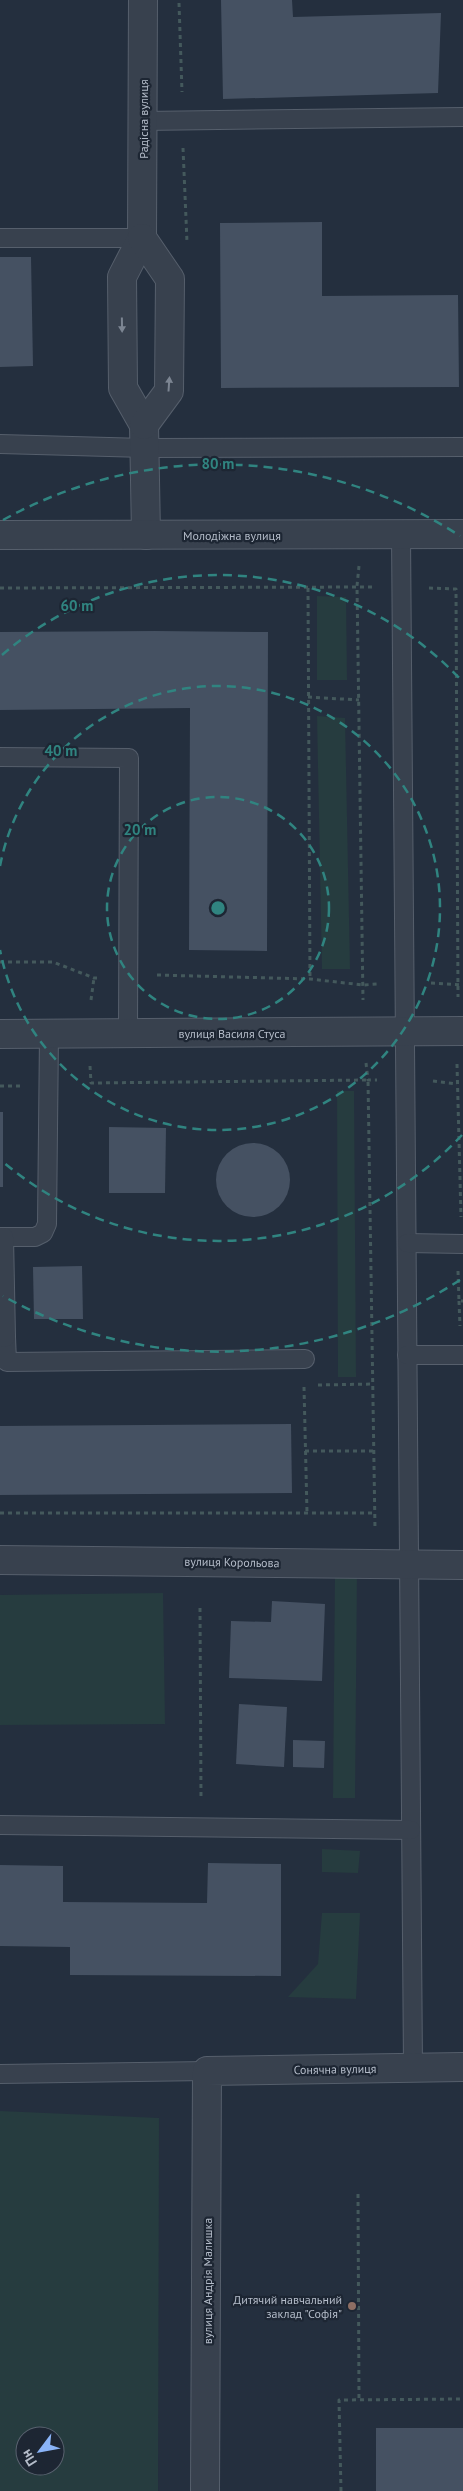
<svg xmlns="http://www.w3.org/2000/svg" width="463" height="2491" font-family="'PT Sans',sans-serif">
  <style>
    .green { fill: #263c3f; fill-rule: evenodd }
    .building { fill: #455162 }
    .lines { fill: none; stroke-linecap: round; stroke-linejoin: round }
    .service-casing { stroke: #565f6c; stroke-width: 20 }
    .minor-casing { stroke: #565f6c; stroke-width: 30 }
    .path { stroke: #44595c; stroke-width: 3; stroke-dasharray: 4 4; stroke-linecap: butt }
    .service { stroke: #38414e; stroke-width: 18 }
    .minor { stroke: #38414e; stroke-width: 28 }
    .oneway { fill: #7c8592 }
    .ring { fill: none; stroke: #308480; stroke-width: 2.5; stroke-dasharray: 9 6 }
    .education-dot { fill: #8d6e63; stroke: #1d2633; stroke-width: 2 }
    .labels { text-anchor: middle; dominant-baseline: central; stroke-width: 4.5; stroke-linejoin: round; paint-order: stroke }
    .street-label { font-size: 12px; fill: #b4bcc9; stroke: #1d2633 }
    .poi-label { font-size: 12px; fill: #b4bcc9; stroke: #1d2633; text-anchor: end }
    .centre { fill: #308480; stroke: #1d2633; stroke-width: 2.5 }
    .ring-label { font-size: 15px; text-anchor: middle; font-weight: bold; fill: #308480; stroke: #1d2633; stroke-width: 4.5; stroke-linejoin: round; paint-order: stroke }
  </style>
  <rect width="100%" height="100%" fill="#242f3e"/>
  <g class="green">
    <polygon points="317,596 346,597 347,680 317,680"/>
    <polygon points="317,716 345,718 350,969 322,969"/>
    <polygon points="337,1091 354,1091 356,1377 338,1377"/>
    <polygon points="335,1572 357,1573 355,1798 333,1798"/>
    <polygon points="163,1593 165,1724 0,1725 0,1595"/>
    <polygon points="322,1849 360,1851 358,1873 322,1872"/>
    <polygon points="322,1913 360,1913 356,1999 288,1997 318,1964"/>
    <path d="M0,2111l159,7 -1,373h-158zM25,2436h30v30h-30z"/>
  </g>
  <g class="building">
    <polygon points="221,0 292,0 293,17 441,13 438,93 223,99"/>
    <polygon points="322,222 322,296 458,295 459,387 221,388 220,223"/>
    <polygon points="0,257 31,257 33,366 0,367"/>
    <polygon points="155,631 268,632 267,951 189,950 190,708 0,710 0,632"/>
    <rect x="0" y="1112" width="3" height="75"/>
    <polygon points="109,1127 166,1128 165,1193 109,1193"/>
    <circle cx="253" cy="1180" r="37"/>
    <polygon points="82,1266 83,1319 34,1319 33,1267"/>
    <polygon points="291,1424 292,1493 0,1495 0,1426"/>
    <polygon points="272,1601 325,1604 322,1681 229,1678 231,1621 271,1622"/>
    <polygon points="239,1704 287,1707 284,1767 236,1764"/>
    <polygon points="293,1740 325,1741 324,1768 293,1767"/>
    <polygon points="208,1863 281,1864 281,1976 70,1975 70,1947 0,1946 0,1865 63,1866 63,1902 207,1903"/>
    <rect x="376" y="2428" width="87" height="63"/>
  </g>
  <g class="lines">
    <defs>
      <g id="service">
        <polyline points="143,121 463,117"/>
        <polyline points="0,238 142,238"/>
        <polyline points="0,444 145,448 463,447"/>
        <polyline points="401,535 413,2067"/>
        <polyline points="0,757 129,758 128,1033"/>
        <polyline points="0,1237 35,1237 43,1233 47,1224 49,1034"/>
        <polyline points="407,1243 463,1244"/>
        <polyline points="6,1337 7,1362 305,1359"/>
        <polyline points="0,1338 6,1337 4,1237"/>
        <polyline points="407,1355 463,1355"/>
        <polyline points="0,1825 411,1830"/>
        <polyline points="0,2074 207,2071"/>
      </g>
      <g id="minor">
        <polyline points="143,0 142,238 122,277 123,388 144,425 146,535"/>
        <polyline points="142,238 170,279 169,391 144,425"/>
        <polyline points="0,535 463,534"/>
        <polyline points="0,1034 463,1031"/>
        <polyline points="0,1560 463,1565"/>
        <polyline points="205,2491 207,2071 463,2067"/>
      </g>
    </defs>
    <use href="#service" class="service-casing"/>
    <use href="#minor" class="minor-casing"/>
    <g class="path">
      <polyline points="179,3 182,92"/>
      <polyline points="183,148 187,242"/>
      <polyline points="359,566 357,586 363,1000"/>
      <polyline points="0,588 372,587"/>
      <polyline points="308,588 310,979"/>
      <polyline points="429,588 456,589 458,997"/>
      <polyline points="308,697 359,700"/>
      <polyline points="0,962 53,962 94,978 101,978"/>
      <polyline points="157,975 310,979 363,985 378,984"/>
      <polyline points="431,983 463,985"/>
      <polyline points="91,1000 94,978"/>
      <polyline points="366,1063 368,1080 377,1080"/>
      <polyline points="457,1064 461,1217"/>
      <polyline points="90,1066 91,1083 368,1080 375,1529"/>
      <polyline points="433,1081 457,1084"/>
      <polyline points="0,1086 22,1086"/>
      <polyline points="458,1271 459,1301 463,1301"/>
      <polyline points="459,1301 460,1326"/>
      <polyline points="318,1385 373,1384"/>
      <polyline points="304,1387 307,1513"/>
      <polyline points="305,1451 373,1451"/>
      <polyline points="0,1513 375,1513"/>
      <polyline points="200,1608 201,1799"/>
      <polyline points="358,2194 359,2400"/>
      <polyline points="341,2491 339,2400 463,2399"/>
    </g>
    <use href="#service" class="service"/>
    <use href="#minor" class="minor"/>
  </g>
  <defs><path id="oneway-solid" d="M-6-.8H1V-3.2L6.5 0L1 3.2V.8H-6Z" transform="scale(1.25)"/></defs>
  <g class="oneway">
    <use href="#oneway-solid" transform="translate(122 325) rotate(89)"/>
    <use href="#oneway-solid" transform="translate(169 384) rotate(-86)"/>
  </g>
  <g class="ring">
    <circle cx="218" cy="908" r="111"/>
    <path d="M0 866A222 222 0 1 1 0 950"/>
    <path d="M462 1135A333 333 0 0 1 2 1161M2 655A333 333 0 0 1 462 681"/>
    <path d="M460 1280A444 444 0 0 1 3 1296M3 520A444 444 0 0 1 460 536"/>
  </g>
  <circle class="education-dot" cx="352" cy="2306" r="5"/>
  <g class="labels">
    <g class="street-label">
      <text transform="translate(143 119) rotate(-90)">Радісна вулиця</text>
      <text x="232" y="535">Молодіжна вулиця</text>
      <text x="232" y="1033">вулиця Василя Стуса</text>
      <text transform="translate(232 1562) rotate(1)">вулиця Корольова</text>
      <text transform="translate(335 2069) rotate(-1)">Сонячна вулиця</text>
      <text transform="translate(207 2281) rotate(-90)">вулиця Андрія Малишка</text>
    </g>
    <g class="poi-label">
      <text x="342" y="2299">Дитячий навчальний<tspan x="342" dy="14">заклад "Софія"</tspan></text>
    </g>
  </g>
  <circle cx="218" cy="908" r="8" class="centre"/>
  <g class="ring-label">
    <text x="218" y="469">80 m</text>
    <text x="77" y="611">60 m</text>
    <text x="61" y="756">40 m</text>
    <text x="140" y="835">20 m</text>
  </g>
  <g transform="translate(40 2451) rotate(238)"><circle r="24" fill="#1d2633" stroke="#59626f"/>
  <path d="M0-4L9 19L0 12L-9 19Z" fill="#8ab4f8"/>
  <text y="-8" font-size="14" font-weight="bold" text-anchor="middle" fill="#b4bcc9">Пн</text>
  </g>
</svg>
